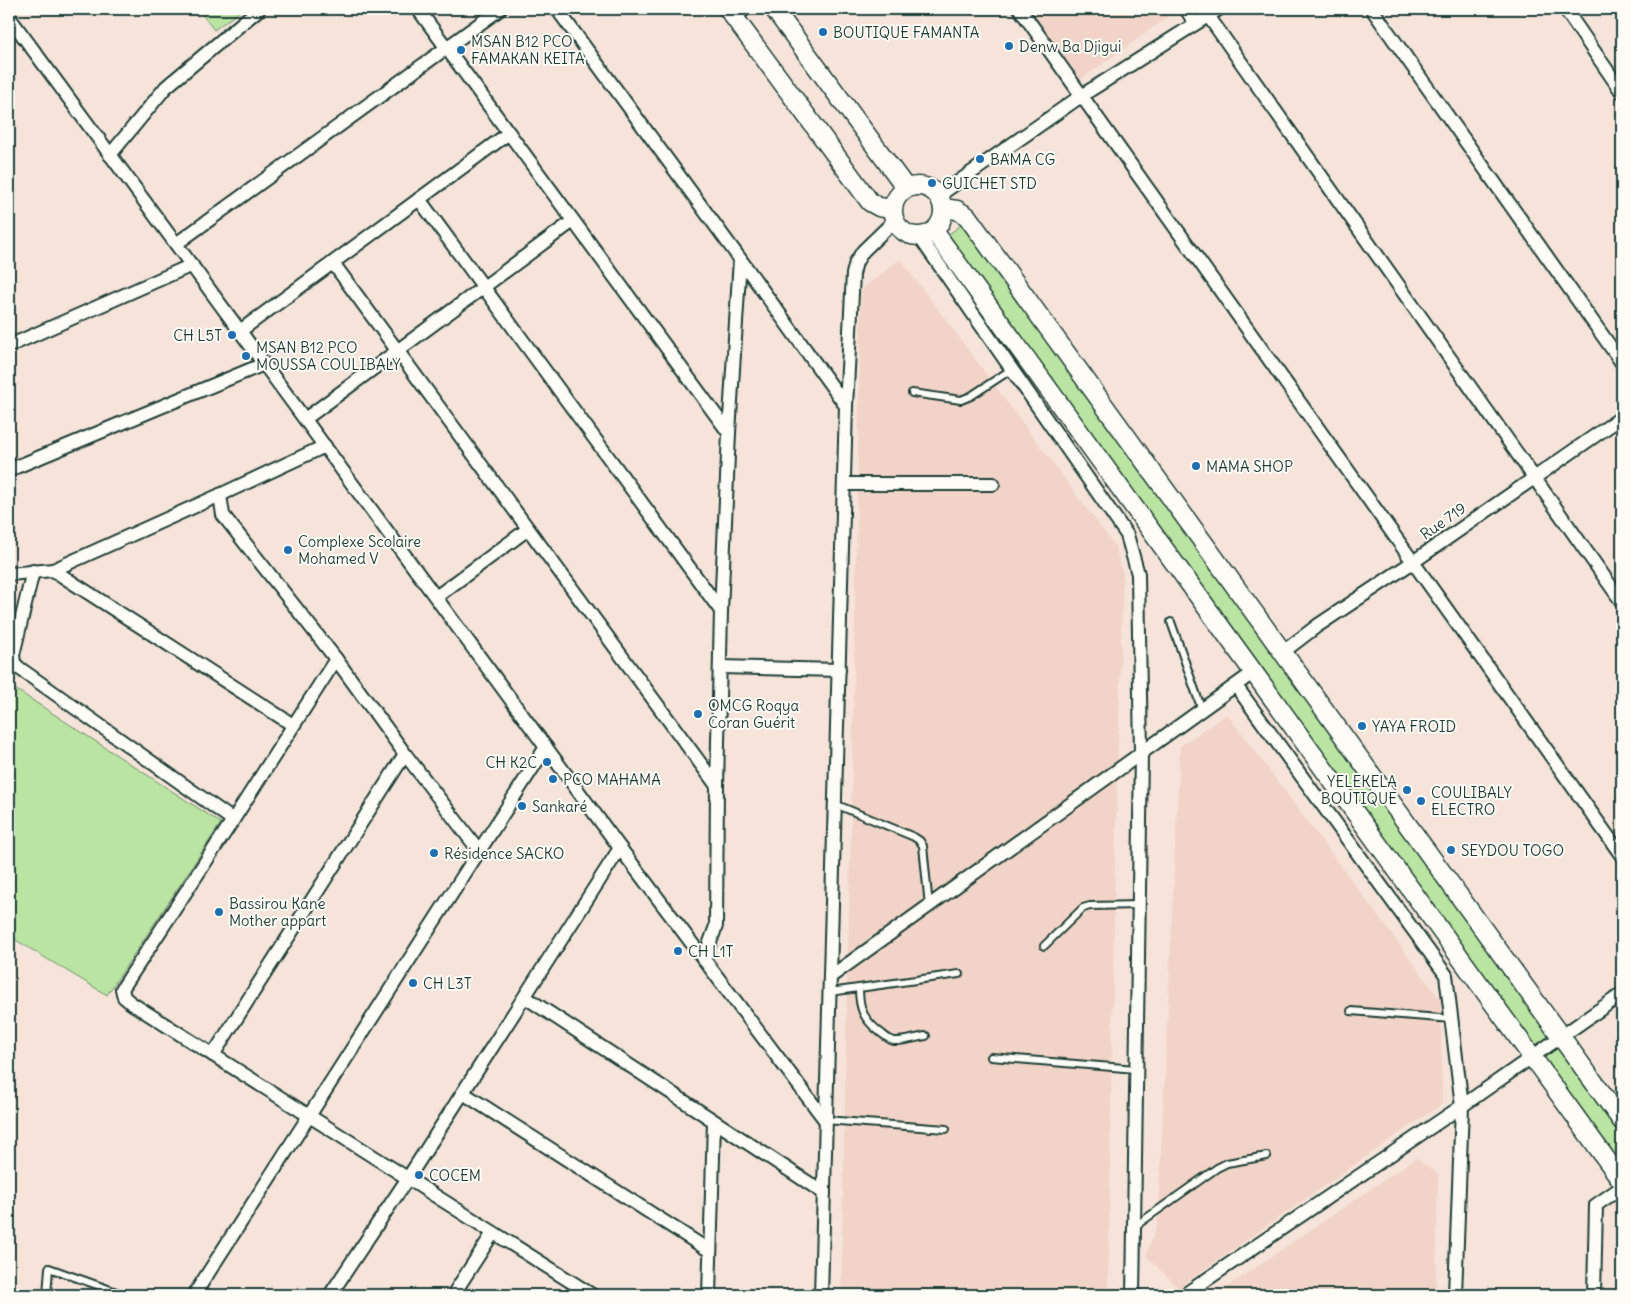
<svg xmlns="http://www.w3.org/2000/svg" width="1631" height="1304" font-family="Delius,sans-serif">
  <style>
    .built { fill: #f1d4c7 }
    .green { fill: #b9e4a2; stroke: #6c906b }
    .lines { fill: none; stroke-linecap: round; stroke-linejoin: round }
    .service-casing { stroke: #1f3d34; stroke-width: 10 }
    .minor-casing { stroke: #1f3d34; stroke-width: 16 }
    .secondary-casing { stroke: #1f3d34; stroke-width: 21 }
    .service { stroke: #fdfcf7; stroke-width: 6 }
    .minor { stroke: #fdfcf7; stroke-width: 12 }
    .secondary { stroke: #fdfcf7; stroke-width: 18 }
    .poi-dot { fill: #1f6fb2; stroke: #fdfcf7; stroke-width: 2 }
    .labels { text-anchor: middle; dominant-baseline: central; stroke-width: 4; stroke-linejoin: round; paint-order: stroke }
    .poi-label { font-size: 15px; fill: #1f3d34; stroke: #fdfcf7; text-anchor: start }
    .street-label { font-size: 15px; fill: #1f3d34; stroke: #fdfcf7 }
  </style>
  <rect width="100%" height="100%" fill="#f6e4db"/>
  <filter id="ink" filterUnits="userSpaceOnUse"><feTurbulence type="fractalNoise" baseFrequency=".02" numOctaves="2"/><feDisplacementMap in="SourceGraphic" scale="10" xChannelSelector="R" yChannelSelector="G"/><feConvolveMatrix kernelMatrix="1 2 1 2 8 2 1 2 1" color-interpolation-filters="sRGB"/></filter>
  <g filter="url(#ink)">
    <g class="built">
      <polygon points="1029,9 1179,9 1080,80"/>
      <polygon points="900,259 1115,546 1123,574 1115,861 1108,1295 841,1295 847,983 851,826 861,290"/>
      <polygon points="1227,714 1441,1000 1442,1104 1178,1288 1146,1256 1158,1222 1180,746"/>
      <polygon points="1416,1158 1438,1174 1436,1295 1215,1295"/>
    </g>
    <g class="green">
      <polygon points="198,9 243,9 214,30"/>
      <polygon points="965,222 1622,1132 1622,1170 945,237"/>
      <polygon points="9,685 221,823 107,995 9,936"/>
    </g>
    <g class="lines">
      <defs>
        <g id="service">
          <polyline points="912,393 961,400 971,396 1012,369"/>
          <polyline points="1171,622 1202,710"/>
          <polyline points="835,804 914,837 920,841 923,846 929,906"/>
          <polyline points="1044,946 1083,908 1090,906 1139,905"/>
          <path d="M859,988c0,22 5,32 22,45 4,3 8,7 13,8 10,1 23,-4 32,-5"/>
          <polyline points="830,992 959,974"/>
          <polyline points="1351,1011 1452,1019"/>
          <polyline points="991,1057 1136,1069"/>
          <polyline points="825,1120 946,1129"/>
          <polyline points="1134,1227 1217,1168 1227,1163 1267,1156"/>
          <polyline points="47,1295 49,1268 125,1295"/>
        </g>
        <g id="minor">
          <polyline points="418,9 729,433"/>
          <polyline points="557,9 740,259 846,406"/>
          <polyline points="1020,9 1622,856"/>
          <polyline points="1186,9 1195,23"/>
          <polyline points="1372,9 1622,363"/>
          <polyline points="1565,9 1622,92"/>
          <polyline points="9,17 620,848 825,1120"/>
          <polyline points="734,17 745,9"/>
          <polyline points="1209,17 1622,602"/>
          <polyline points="110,155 166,87 259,9"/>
          <polyline points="938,196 1081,96 1219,9"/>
          <polyline points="419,199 721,611"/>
          <polyline points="919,236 1127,535 1138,574 1141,754 1133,1295"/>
          <polyline points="176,244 500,9"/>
          <polyline points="333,263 717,786"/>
          <polyline points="240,331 509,133"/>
          <polyline points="9,346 192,265"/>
          <polyline points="305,419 573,221"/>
          <polyline points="9,470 264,364"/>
          <polyline points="844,484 993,484"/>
          <polyline points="220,495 223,515 336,659 405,754 480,852"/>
          <polyline points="53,570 293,725"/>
          <polyline points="33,571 13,655 14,663 19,668 233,820"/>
          <polyline points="9,574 53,570 220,495 325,446"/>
          <polyline points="436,597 528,529"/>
          <polyline points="1283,652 1317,626 1413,562 1622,417"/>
          <polyline points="336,659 233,820 122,989 124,997 131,1003 592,1295"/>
          <polyline points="721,667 839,670"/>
          <polyline points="1236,686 1446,975 1462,1106 1455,1295"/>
          <polyline points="704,959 716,926 717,786 721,611 729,433 740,259"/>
          <polyline points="830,977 1254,672"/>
          <polyline points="525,997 824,1193"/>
          <polyline points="213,1055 405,754"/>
          <polyline points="463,1093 710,1251"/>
          <polyline points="194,1295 546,747"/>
          <polyline points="330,1295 408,1178 620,848"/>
          <polyline points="453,1295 493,1233"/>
          <polyline points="709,1295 714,1122"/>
          <polyline points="821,1295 846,406 853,274 856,262 863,251 894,221"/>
          <polyline points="1184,1295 1462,1106 1622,994"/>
          <polyline points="1594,1295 1596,1205 1622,1187"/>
        </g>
        <g id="secondary">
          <polyline points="728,9 870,202 879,207 892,209"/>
          <polyline points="774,9 906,188"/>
          <circle cx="918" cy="211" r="25"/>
          <polyline points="943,208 957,210 967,216 1622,1121"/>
          <polyline points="934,231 1622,1181"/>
        </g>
      </defs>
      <use href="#service" class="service-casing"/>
      <use href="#minor" class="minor-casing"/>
      <use href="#secondary" class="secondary-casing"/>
      <use href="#service" class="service"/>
      <use href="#minor" class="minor"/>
      <use href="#secondary" class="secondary"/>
    </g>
  </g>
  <g class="poi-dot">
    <circle cx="823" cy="32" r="5"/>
    <circle cx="1009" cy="46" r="5"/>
    <circle cx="461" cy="50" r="5"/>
    <circle cx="980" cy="159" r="5"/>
    <circle cx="932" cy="183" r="5"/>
    <circle cx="232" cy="335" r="5"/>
    <circle cx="246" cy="356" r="5"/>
    <circle cx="1196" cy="466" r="5"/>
    <circle cx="288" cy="550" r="5"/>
    <circle cx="698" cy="714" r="5"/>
    <circle cx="1362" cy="726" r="5"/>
    <circle cx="547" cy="762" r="5"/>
    <circle cx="553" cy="779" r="5"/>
    <circle cx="1407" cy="790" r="5"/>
    <circle cx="1421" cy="801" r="5"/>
    <circle cx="522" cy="806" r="5"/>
    <circle cx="1451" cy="850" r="5"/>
    <circle cx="434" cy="853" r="5"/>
    <circle cx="219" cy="912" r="5"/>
    <circle cx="678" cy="951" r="5"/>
    <circle cx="413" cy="983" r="5"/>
    <circle cx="419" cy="1175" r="5"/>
  </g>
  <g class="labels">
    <g class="poi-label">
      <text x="833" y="32">BOUTIQUE FAMANTA</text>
      <text x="471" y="41">MSAN B12 PCO<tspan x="471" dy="17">FAMAKAN KEITA</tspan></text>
      <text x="1019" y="46">Denw Ba Djigui</text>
      <text x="990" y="159">BAMA CG</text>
      <text x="942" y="183">GUICHET STD</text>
      <text x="222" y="335" text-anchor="end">CH L5T</text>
      <text x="256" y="347">MSAN B12 PCO<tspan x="256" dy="17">MOUSSA COULIBALY</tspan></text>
      <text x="1206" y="466">MAMA SHOP</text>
      <text x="298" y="541">Complexe Scolaire<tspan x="298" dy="17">Mohamed V</tspan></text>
      <text x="708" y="705">OMCG Roqya<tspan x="708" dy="17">Coran Guérit</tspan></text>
      <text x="1372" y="726">YAYA FROID</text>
      <text x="537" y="762" text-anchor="end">CH K2C</text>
      <text x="563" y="779">PCO MAHAMA</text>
      <text x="1397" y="781" text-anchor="end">YELEKELA<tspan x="1397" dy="17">BOUTIQUE</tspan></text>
      <text x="1431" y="792">COULIBALY<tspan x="1431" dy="17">ELECTRO</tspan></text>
      <text x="532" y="806">Sankaré</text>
      <text x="1461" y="850">SEYDOU TOGO</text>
      <text x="444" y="853">Résidence SACKO</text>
      <text x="229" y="903">Bassirou Kane<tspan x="229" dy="17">Mother appart</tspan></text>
      <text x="688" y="951">CH L1T</text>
      <text x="423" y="983">CH L3T</text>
      <text x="429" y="1175">COCEM</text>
    </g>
    <g class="street-label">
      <text transform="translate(1443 521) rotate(-35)">Rue 719</text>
    </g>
  </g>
  <rect width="1631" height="1304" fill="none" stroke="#fdfcf7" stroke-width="30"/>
  <rect x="15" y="15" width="1601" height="1274" fill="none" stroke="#1f3d34" stroke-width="2" filter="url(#ink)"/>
</svg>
